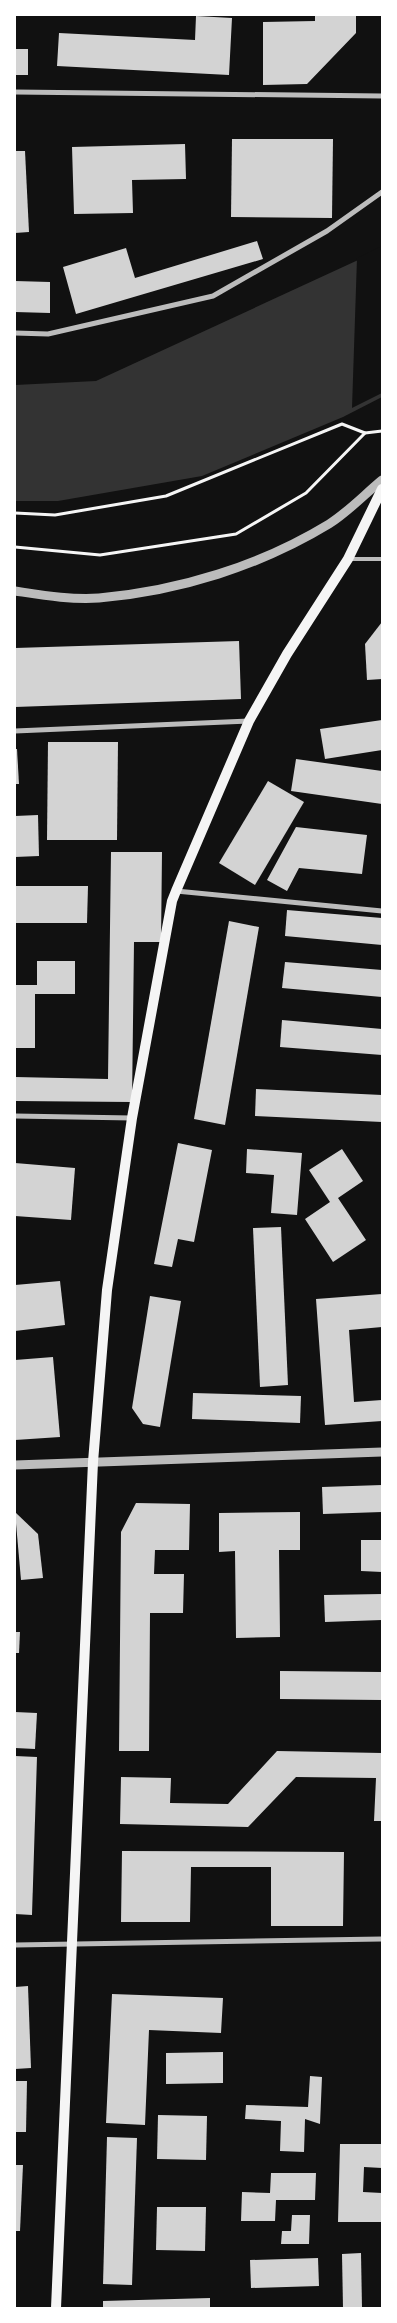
<svg xmlns="http://www.w3.org/2000/svg" width="397" height="2323" font-family="'Noto Sans',sans-serif">
  <style>
    .water { fill: #333 }
    .pier { fill: #111 }
    .building { fill: #d3d3d3 }
    .lines { fill: none; stroke-linecap: round; stroke-linejoin: round }
    .path { stroke: #f5f5f5; stroke-width: 3 }
    .service { stroke: #bcbcbc; stroke-width: 4 }
    .minor { stroke: #bcbcbc; stroke-width: 5 }
    .tertiary { stroke: #bcbcbc; stroke-width: 9 }
    .secondary { stroke: #f5f5f5; stroke-width: 10 }
  </style>
  <rect width="100%" height="100%" fill="#111"/>
  <polygon class="water" points="382,249 382,397 343,417 202,476 58,501 15,501 15,385 96,381"/>
  <polygon class="pier" points="382,246 382,393 352,408 357,258"/>
  <g class="building">
    <polygon points="315,15 356,15 356,33 307,84 263,85 263,22 315,21"/>
    <polygon points="196,16 232,18 229,75 57,66 59,33 195,40"/>
    <rect x="15" y="49" width="13" height="26"/>
    <polygon points="232,139 333,139 332,218 231,217"/>
    <polygon points="185,144 186,179 132,180 133,213 74,214 72,147"/>
    <polygon points="15,151 25,151 29,232 15,233"/>
    <polygon points="257,241 263,259 76,314 63,267 126,248 135,278"/>
    <polygon points="15,281 50,282 50,313 15,312"/>
    <polygon points="382,622 382,679 367,680 365,644"/>
    <polygon points="239,641 241,699 15,707 15,648"/>
    <polygon points="382,720 382,750 325,759 320,729"/>
    <polygon points="48,742 118,742 117,840 47,840"/>
    <polygon points="15,749 17,749 19,784 15,784"/>
    <polygon points="296,759 382,771 382,804 291,791"/>
    <polygon points="268,781 304,802 255,885 219,863"/>
    <polygon points="38,815 39,856 15,857 15,816"/>
    <polygon points="296,827 367,835 362,874 299,868 287,891 267,880"/>
    <polygon points="111,852 162,852 161,942 134,942 132,1102 15,1101 15,1077 108,1079"/>
    <polygon points="15,886 88,886 87,923 15,923"/>
    <polygon points="287,910 382,918 382,945 285,936"/>
    <polygon points="229,921 259,927 225,1125 194,1119"/>
    <polygon points="37,961 75,961 75,994 35,994 35,1048 15,1048 15,985 37,985"/>
    <polygon points="285,962 382,970 382,997 282,988"/>
    <polygon points="282,1020 382,1029 382,1055 280,1047"/>
    <polygon points="256,1089 382,1095 382,1122 255,1116"/>
    <polygon points="178,1143 212,1150 194,1242 178,1239 172,1267 154,1264"/>
    <polygon points="247,1149 302,1153 297,1215 271,1213 274,1175 246,1173"/>
    <polygon points="342,1149 363,1181 338,1198 366,1240 333,1262 305,1219 330,1202 309,1170"/>
    <polygon points="15,1163 75,1168 71,1220 15,1216"/>
    <polygon points="281,1227 288,1385 260,1387 253,1228"/>
    <polygon points="60,1281 65,1325 15,1331 15,1285"/>
    <polygon points="382,1294 382,1327 349,1330 354,1402 382,1400 382,1421 325,1425 316,1299"/>
    <polygon points="150,1296 181,1301 160,1427 143,1424 132,1408"/>
    <polygon points="53,1357 60,1437 15,1440 15,1360"/>
    <polygon points="193,1393 301,1396 300,1423 192,1419"/>
    <polygon points="382,1485 382,1512 323,1514 322,1487"/>
    <polygon points="136,1503 190,1504 189,1550 155,1550 154,1574 184,1574 183,1613 150,1613 149,1751 119,1751 121,1532"/>
    <polygon points="15,1512 38,1534 43,1578 21,1580"/>
    <polygon points="300,1512 300,1550 279,1550 280,1637 236,1638 235,1551 219,1552 219,1513"/>
    <polygon points="361,1540 382,1540 382,1572 361,1571"/>
    <polygon points="382,1594 382,1620 325,1622 324,1595"/>
    <polygon points="15,1632 20,1632 19,1653 15,1653"/>
    <polygon points="280,1671 382,1672 382,1700 280,1699"/>
    <polygon points="15,1712 37,1713 35,1749 15,1748"/>
    <polygon points="277,1751 382,1753 382,1821 374,1821 376,1778 296,1777 248,1827 120,1824 121,1777 171,1778 170,1803 228,1804"/>
    <polygon points="15,1756 37,1757 32,1915 15,1914"/>
    <polygon points="122,1851 344,1852 343,1926 271,1926 271,1867 191,1867 190,1922 121,1922"/>
    <polygon points="28,1986 31,2068 15,2069 15,1987"/>
    <polygon points="112,1994 223,1998 221,2033 149,2030 145,2125 106,2123"/>
    <polygon points="223,2052 223,2083 166,2084 166,2053"/>
    <polygon points="310,2076 322,2077 320,2124 305,2119 304,2152 280,2151 281,2121 245,2119 246,2105 308,2107"/>
    <polygon points="15,2081 27,2081 26,2132 15,2132"/>
    <polygon points="158,2115 207,2116 206,2160 157,2159"/>
    <polygon points="107,2137 137,2138 132,2285 103,2284"/>
    <polygon points="340,2144 382,2144 382,2168 364,2167 363,2192 382,2193 382,2222 338,2222"/>
    <polygon points="15,2165 23,2165 20,2231 15,2231"/>
    <polygon points="271,2173 316,2173 315,2200 276,2200 275,2221 241,2221 242,2192 270,2193"/>
    <polygon points="157,2207 206,2207 205,2251 156,2250"/>
    <polygon points="292,2215 310,2215 309,2244 281,2244 282,2231 291,2231"/>
    <polygon points="361,2253 362,2308 343,2308 342,2254"/>
    <polygon points="318,2258 319,2286 251,2288 250,2260"/>
    <polygon points="210,2298 210,2308 103,2308 103,2301"/>
  </g>
  <g class="lines">
    <g class="path">
      <polyline points="15,513 55,515 166,496 342,424 365,433"/>
      <polyline points="15,547 100,555 236,534 306,493 365,433 382,431"/>
    </g>
    <polyline class="service" points="349,559 382,559"/>
    <g class="minor">
      <polyline points="15,92 382,96"/>
      <polyline points="15,333 48,334 213,296 327,231 382,192"/>
      <polyline points="15,731 249,721"/>
      <polyline points="176,891 382,911"/>
      <polyline points="15,1116 132,1118"/>
      <polyline points="15,1945 382,1939"/>
    </g>
    <g class="tertiary">
      <path d="M15,591c27,4 56,9 84,7 80,-7 161,-32 230,-74 19,-12 36,-30 53,-44"/>
      <polyline points="15,1465 382,1452"/>
    </g>
    <polyline class="secondary" points="56,2308 93,1462 107,1290 132,1118 172,901 176,891 249,721 287,654 348,559 382,489"/>
  </g>
  <rect width="397" height="2323" fill="none" stroke="#ffffff" stroke-width="32"/>
</svg>
